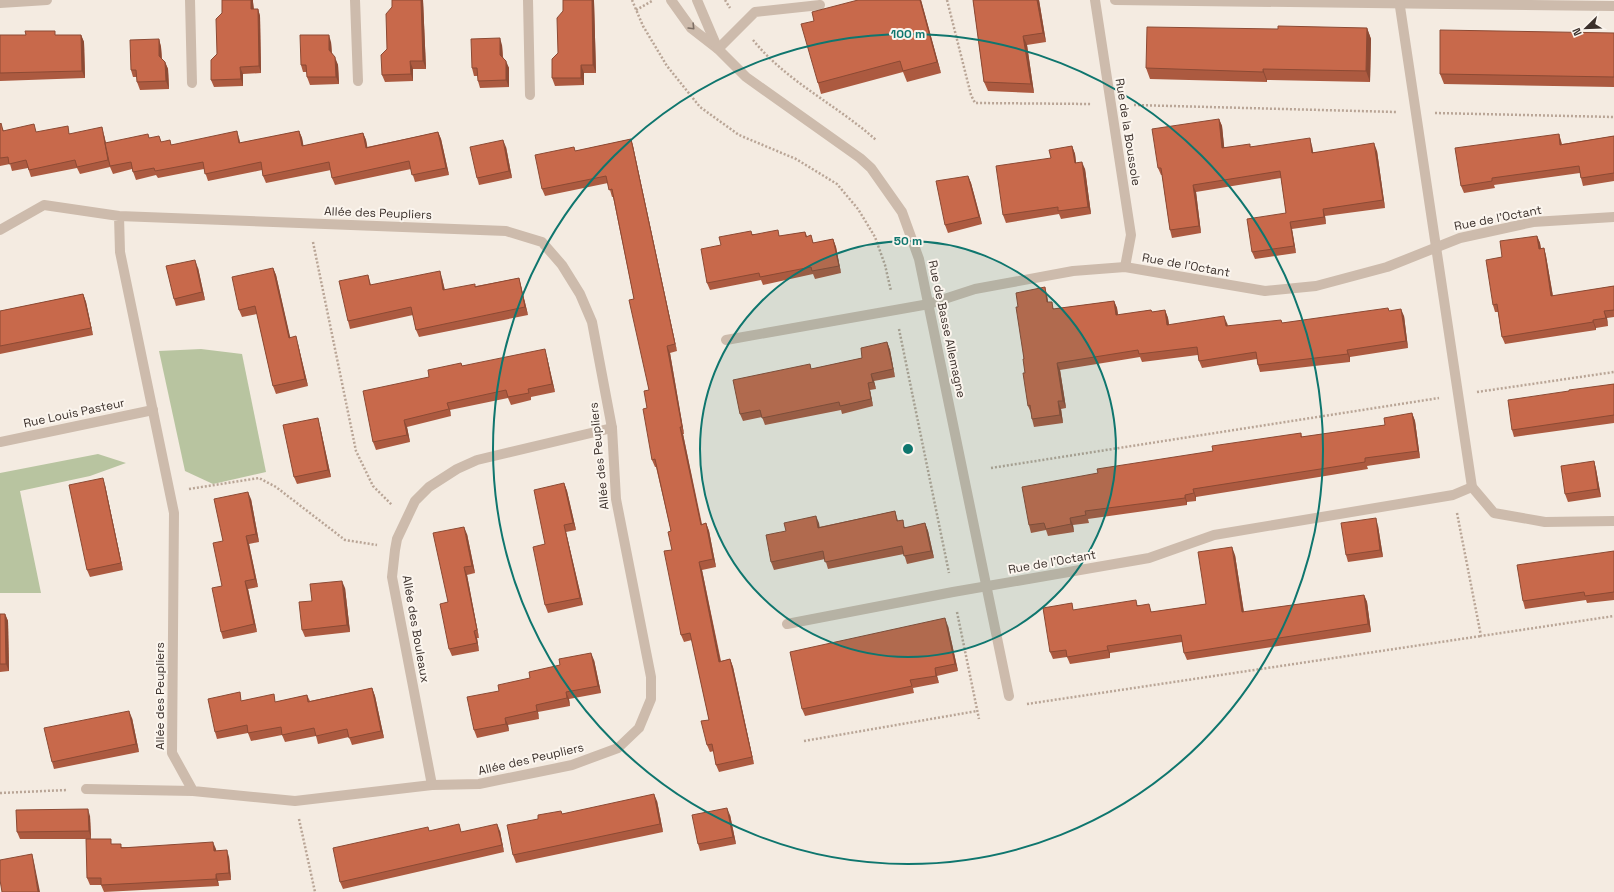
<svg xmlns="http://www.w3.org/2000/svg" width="1614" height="892" font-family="'Space Grotesk',sans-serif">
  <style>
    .green { fill: #b8c4a0 }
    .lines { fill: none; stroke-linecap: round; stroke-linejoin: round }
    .path { stroke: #b9a596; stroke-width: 2.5; stroke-dasharray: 2 2; stroke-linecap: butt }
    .minor { stroke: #cdbbac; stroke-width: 10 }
    .wall { fill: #ac5a40 }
    .shaded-wall { fill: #8c4a34 }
    .building { fill: #c8694b; stroke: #8c4a34 }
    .oneway { stroke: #7d6f65 }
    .ring { fill: none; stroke: #0f766e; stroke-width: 2 }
    .labels { text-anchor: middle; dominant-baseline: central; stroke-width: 4; stroke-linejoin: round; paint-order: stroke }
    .street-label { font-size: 12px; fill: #3b302b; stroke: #fbf5ee }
    .centre { fill: #0f766e; stroke: #fbf5ee; stroke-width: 2 }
    .ring-label { font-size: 12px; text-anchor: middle; font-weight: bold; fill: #0f766e; stroke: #fbf5ee; stroke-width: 4; stroke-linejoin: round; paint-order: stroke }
  </style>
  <rect width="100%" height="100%" fill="#f4ebe1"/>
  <g class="green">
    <polygon points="201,349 242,354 266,472 213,484 185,471 159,351"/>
    <polygon points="98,454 126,463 90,476 20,491 41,593 0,593 0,473"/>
  </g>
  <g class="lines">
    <g class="path">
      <polyline points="632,0 643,26 667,66 700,107 739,135 796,159 837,184 858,209 875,237 885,265 891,291"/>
      <polyline points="725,0 730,8"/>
      <polyline points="947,0 971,95 975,103 1092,104"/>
      <polyline points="636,10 652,1"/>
      <path d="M753,40c34,42 84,65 123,100"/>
      <polyline points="1134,105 1396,112"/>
      <polyline points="1435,113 1614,117"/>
      <polyline points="313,242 356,451 373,486 392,505"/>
      <polyline points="899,329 949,573"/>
      <polyline points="1477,392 1614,372"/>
      <polyline points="991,468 1439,398"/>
      <polyline points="189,489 259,478 276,487 345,540 377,545"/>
      <polyline points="1457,513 1481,636 1614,616"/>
      <polyline points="957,612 979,719"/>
      <polyline points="1027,704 1481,636"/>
      <polyline points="804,741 977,711"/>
      <polyline points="0,793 67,790"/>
      <polyline points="299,819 315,892"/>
    </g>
    <g class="minor">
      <polyline points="190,0 192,83"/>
      <polyline points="355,0 358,81"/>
      <polyline points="528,0 530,95"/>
      <polyline points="671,0 691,28 718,49 746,77 860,158 871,168 902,212 919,259 1009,696"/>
      <polyline points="697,0 717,47"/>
      <polyline points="1095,0 1131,235 1125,267"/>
      <polyline points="1115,0 1614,6"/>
      <polyline points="1399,0 1472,487 1494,513 1545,522 1614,521"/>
      <polyline points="0,3 47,0"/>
      <polyline points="718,49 755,12 820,5"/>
      <polyline points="0,230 44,205 119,216 506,231 542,242 562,265 580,294 592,322 612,428 616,499 651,677 651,699 639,728 618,748 572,765 479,784 432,785 295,801 193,791 172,753 174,513 120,252 119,216"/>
      <polyline points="726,340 929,304 975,289 1073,271 1125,267 1265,291 1316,286 1387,267 1460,238 1533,222 1614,217"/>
      <polyline points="0,442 153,410"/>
      <polyline points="787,624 953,592 1149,558 1214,535 1453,495 1472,487"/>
      <polyline points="432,785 392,577 395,550 397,539 415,501 429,487 457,469 477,460 612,428"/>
      <polyline points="86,789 193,791"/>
    </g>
  </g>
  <g class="wall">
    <polygon points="392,0 423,0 426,69 413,69 413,81 385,82 382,75 387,49 392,7"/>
    <polygon points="858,0 921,0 941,73 907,82 903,72 821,94 818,83 814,21"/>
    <polygon points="973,0 1039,0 1046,42 1027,45 1034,93 988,91 984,82"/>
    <polygon points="594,1 596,73 584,73 584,85 555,86 552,78 558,53"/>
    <polygon points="253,2 254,9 258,9 260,16 261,73 243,74 243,86 214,87 211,80 217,54"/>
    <polygon points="1367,28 1371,39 1370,82 1267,80 1267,82 1150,79 1146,68 1278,29"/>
    <polygon points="1614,33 1614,87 1444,84 1440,74"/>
    <polygon points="0,35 81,35 84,42 85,78 0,81"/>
    <polygon points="159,39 161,47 162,59 165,62 168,69 169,89 140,90 137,82 137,77 133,77 131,70"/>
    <polygon points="331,42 332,53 338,65 339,84 310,85 307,77 307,72 303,72 301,65"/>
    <polygon points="502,45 503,57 509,68 509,87 480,88 478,81 478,76 474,76 472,68"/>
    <polygon points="1219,119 1222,126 1224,147 1312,146 1313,152 1377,151 1385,208 1325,216 1326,224 1292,229 1296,253 1255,259 1252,252 1286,213 1281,178 1196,192 1201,233 1172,238 1170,230 1162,175 1161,175 1158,168"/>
    <polygon points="0,124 4,131 104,135 106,143 150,138 172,145 239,138 240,143 299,131 302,138 303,146 363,133 366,140 367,147 438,132 441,139 449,175 415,182 411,169 335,185 332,178 331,170 266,183 263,176 262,170 208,181 204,169 158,178 156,175 136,180 132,169 113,174 110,167 80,174 77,168 31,177 28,168 12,171 10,164 0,166"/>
    <polygon points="1559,134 1562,144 1614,136 1614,181 1583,186 1581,178 1580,173 1494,185 1495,188 1464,193 1461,186"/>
    <polygon points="631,139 633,146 677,351 670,353 684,434 683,434 702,524 706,523 709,531 716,567 702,570 721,661 730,659 733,667 754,764 719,772 716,765 714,751 710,752 707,745 709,720 692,640 684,642 681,635 672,550 671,531 656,467 655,467 652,460 647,408 649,390 634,299 613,197 612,197 608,183 545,196 542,189 575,151"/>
    <polygon points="1072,146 1075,154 1076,163 1085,169 1091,214 1061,219 1059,214 1006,223 1003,215 1051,158"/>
    <polygon points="506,147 512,178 479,185 477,178"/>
    <polygon points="968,176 971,183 982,224 948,233 945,225"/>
    <polygon points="805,232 807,236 814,243 833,239 836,247 841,273 815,279 813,274 763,285 761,280 710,290 707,283 752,234 781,236"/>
    <polygon points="1537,236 1540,243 1541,249 1544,248 1546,256 1553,296 1614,286 1614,317 1607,318 1608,326 1596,328 1596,330 1505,344 1502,337 1498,312 1495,312 1493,305 1502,257"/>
    <polygon points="198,268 205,300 176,306 174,299"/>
    <polygon points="273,268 276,275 290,338 298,344 308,386 276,394 273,386 257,314 242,317 239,310"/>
    <polygon points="368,275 371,285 442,278 445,290 476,286 519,278 521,286 528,315 419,337 416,330 413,315 350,329 348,321"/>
    <polygon points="83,294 86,302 93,335 0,354 0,311"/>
    <polygon points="1047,295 1048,302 1054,309 1114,301 1117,308 1118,315 1151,310 1152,312 1165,310 1168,318 1169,325 1227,323 1228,326 1282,323 1389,311 1404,316 1408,348 1350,357 1350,362 1260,372 1258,365 1257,359 1202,368 1199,361 1198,355 1142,362 1140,357 1060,370 1066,408 1061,409 1063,423 1034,427 1032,419 1031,413 1028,406 1025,373 1024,359 1018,307"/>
    <polygon points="887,342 890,350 895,377 874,381 876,389 870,390 873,406 842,414 841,410 765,425 762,417 743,421 740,414 811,369 862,358"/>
    <polygon points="547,357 555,392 531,397 531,400 511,405 508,398 450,410 451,416 407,427 410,442 376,450 373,442 429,377 461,363 462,366"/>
    <polygon points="1614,384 1614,423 1514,437 1512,430 1569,391"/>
    <polygon points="1412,413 1415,421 1420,458 1367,466 1368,469 1196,497 1196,501 1187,502 1187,505 1088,519 1089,523 1073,525 1074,532 1048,536 1046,530 1031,533 1029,525 1098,473 1213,451 1301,433 1302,437 1385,425"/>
    <polygon points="320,426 331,477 297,484 294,477"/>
    <polygon points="1594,461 1596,469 1601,497 1568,502 1565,494"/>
    <polygon points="564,483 567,491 576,530 566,532 583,605 548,613 545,605 545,544"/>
    <polygon points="105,485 123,570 90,577 87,570"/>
    <polygon points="251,499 259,542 249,544 258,587 248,589 257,632 223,639 221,632 223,541"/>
    <polygon points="895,511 898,521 906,528 925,523 928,531 934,558 907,564 904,554 828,569 825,559 774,570 771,562 819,523 819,527"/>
    <polygon points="1378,526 1383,557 1348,562 1346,555"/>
    <polygon points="467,534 475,573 467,575 479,638 477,638 479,651 452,656 449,649 448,602"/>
    <polygon points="1614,551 1614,600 1587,603 1586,600 1525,609 1523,601"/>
    <polygon points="1235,555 1244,612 1364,595 1367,602 1371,632 1187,660 1184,653 1182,642 1110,653 1110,658 1070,664 1067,657 1053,659 1050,652 1075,610 1138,605 1152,612 1206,604"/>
    <polygon points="345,588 350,632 305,637 302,630 312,601"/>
    <polygon points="0,614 5,614 8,621 9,671 0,672"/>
    <polygon points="948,626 958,671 937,676 939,683 913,688 914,693 805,716 802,709"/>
    <polygon points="594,660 601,693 569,699 570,706 538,712 539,719 508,725 509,731 477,738 474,730 499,691"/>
    <polygon points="372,688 375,696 384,738 352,745 349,737 318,744 316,736 285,742 282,735 251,741 248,733 217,739 215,732 243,700 276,702 307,695 310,701"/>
    <polygon points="132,718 139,752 54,769 52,762"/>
    <polygon points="657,801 663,832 516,863 513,855 562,814"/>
    <polygon points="730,815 736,844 700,851 698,844"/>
    <polygon points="90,816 91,839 20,839 17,832"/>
    <polygon points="429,831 462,832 500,831 504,852 343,889 340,882"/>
    <polygon points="113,844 122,847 216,849 216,851 229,857 231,880 218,881 219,886 104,892 101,885 90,885 87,878"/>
  </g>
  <g class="shaded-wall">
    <polygon points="251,0 253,0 253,2 254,16 251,9"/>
    <polygon points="421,0 423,0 426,69 423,61"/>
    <polygon points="592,0 594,0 594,1 596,73 593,65"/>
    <polygon points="920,0 921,0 941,73 937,62"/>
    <polygon points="1037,0 1039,0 1046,42 1043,33"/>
    <polygon points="258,9 260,16 261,73 259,66"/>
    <polygon points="1367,28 1371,39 1370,82 1366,71"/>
    <polygon points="81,35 84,42 85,78 82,71"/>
    <polygon points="329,35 331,42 332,58 329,50"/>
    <polygon points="1023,36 1027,45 1034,93 1031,84"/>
    <polygon points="500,38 502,45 503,62 500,55"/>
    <polygon points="159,39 161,47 162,64 159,56"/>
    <polygon points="335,57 338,65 339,84 336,77"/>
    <polygon points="410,61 413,69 413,81 411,74"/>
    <polygon points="506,61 509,68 509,87 506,80"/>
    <polygon points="165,62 168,69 169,89 166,81"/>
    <polygon points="581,65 584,73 584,85 581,78"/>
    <polygon points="240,67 243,74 243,86 241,79"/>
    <polygon points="1263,69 1267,80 1267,82 1263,72"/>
    <polygon points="1219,119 1222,126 1225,155 1222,148"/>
    <polygon points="102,127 104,135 111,167 108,160"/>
    <polygon points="237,131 239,138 242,151 239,143"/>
    <polygon points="299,131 302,138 305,153 302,146"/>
    <polygon points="438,132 441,139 449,175 446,168"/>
    <polygon points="363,133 366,140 369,155 366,148"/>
    <polygon points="1559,134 1561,142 1563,152 1560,145"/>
    <polygon points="1310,138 1312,146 1314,160 1312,153"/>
    <polygon points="631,139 633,146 677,351 675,344"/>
    <polygon points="503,140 506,147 512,178 509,171"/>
    <polygon points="1374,143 1377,151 1385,208 1383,200"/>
    <polygon points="1072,146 1075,154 1077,170 1075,163"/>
    <polygon points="1082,162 1085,169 1091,214 1088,207"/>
    <polygon points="968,176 971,183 982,224 979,217"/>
    <polygon points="1193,185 1196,192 1201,233 1199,226"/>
    <polygon points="1323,209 1325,216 1326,224 1324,217"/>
    <polygon points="1290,222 1292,229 1296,253 1294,246"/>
    <polygon points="1537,236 1540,243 1542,256 1539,249"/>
    <polygon points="833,239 836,247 841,273 839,266"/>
    <polygon points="1544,248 1546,256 1554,303 1551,296"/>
    <polygon points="195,260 198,268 205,300 202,292"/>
    <polygon points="273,268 276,275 292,345 289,338"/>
    <polygon points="440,271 442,278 446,297 443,290"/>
    <polygon points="519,278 521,286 528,315 525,307"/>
    <polygon points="1045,287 1047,295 1049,310 1047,302"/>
    <polygon points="83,294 86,302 93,335 91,328"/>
    <polygon points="1114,301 1117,308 1119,323 1116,315"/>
    <polygon points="1401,309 1404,316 1408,348 1406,341"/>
    <polygon points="1165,310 1168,318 1170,332 1167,325"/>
    <polygon points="1604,311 1607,318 1608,326 1606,318"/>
    <polygon points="1224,316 1227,323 1229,333 1226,326"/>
    <polygon points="1593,320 1596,328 1596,330 1593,322"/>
    <polygon points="296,336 298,344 308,386 305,379"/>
    <polygon points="887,342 890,350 895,377 893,369"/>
    <polygon points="667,346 670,353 684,434 682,427"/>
    <polygon points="545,349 547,357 555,392 552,384"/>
    <polygon points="1347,350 1350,357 1350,362"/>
    <polygon points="1057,363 1060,370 1066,408 1063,401"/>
    <polygon points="871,374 874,381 876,389 873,382"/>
    <polygon points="868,383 870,390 873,406 871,399"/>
    <polygon points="1058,401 1061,409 1063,423 1060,415"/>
    <polygon points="447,403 450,410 451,416 449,409"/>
    <polygon points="1412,413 1415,421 1420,458 1418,451"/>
    <polygon points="318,418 320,426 331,477 328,470"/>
    <polygon points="404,420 407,427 410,442 407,435"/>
    <polygon points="680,427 683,434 703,532 701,525"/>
    <polygon points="1594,461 1596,469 1601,497 1598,489"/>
    <polygon points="103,478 105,485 123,570 121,563"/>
    <polygon points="564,483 567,491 576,530 573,523"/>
    <polygon points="1193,489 1196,497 1196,501"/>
    <polygon points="248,492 251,499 259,542 256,534"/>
    <polygon points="1185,495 1187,502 1187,505 1185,498"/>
    <polygon points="816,516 819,523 821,535 818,528"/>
    <polygon points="1070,518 1073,525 1074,532 1071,524"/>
    <polygon points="1376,518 1378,526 1383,557 1380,550"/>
    <polygon points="706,523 709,531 716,567 713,559"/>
    <polygon points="925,523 928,531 934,558 931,551"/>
    <polygon points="564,525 566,532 583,605 580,598"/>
    <polygon points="464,527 467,534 475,573 472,566"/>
    <polygon points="246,536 249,544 258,587 255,579"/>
    <polygon points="1232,547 1235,555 1245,620 1242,612"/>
    <polygon points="699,562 702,570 722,669 719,662"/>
    <polygon points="464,567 467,575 479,638 477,630"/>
    <polygon points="245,581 248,589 257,632 254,624"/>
    <polygon points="342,581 345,588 350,632 347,625"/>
    <polygon points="1364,595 1367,602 1371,632 1368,624"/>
    <polygon points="5,614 8,621 9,671 6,664"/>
    <polygon points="945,618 948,626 958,671 955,664"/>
    <polygon points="474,631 477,638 479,651"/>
    <polygon points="1107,646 1110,653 1110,658"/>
    <polygon points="591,653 594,660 601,693 598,686"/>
    <polygon points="730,659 733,667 754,764 752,757"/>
    <polygon points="935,668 937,676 939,683 936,676"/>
    <polygon points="372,688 375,696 384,738 381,731"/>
    <polygon points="566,692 569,699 570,706 567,698"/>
    <polygon points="536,705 538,712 539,719 537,711"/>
    <polygon points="129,711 132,718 139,752 136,744"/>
    <polygon points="505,718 508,725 509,731 506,724"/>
    <polygon points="654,794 657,801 663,832 660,824"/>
    <polygon points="727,808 730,815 736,844 733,837"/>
    <polygon points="88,809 90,816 91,839 89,831"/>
    <polygon points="497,824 500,831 504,852 502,845"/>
    <polygon points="213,842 216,849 217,858 214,851"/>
    <polygon points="227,850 229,857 231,880 229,873"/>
    <polygon points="32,854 34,862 40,892 38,892"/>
    <polygon points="216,874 218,881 219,886 216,879"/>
  </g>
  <g class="building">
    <polygon points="222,0 251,0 251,9 258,9 259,66 240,67 241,79 211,80 211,60 217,54 216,19 222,13"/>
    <polygon points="392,0 421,0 423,61 410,61 411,74 382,75 381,55 387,49 386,14 392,7"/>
    <polygon points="563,0 592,0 593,65 581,65 581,78 552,78 552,59 558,53 557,18 563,11"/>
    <polygon points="858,0 920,0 937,62 903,71 900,61 818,83 801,24 814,21 812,12"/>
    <polygon points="973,0 1037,0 1043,33 1023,36 1031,84 984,82"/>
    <polygon points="1278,26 1367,28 1366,71 1263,69 1263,72 1146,68 1147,27 1278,29"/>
    <polygon points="1440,30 1614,33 1614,77 1440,74"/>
    <polygon points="25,31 55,31 55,35 81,35 82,71 0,73 0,35 26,35"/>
    <polygon points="300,35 329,35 329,50 335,57 336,77 307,77 306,65 301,65"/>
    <polygon points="500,38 500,55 506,61 506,80 478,81 477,68 472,68 471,39"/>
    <polygon points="159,39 159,56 165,62 166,81 137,82 136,70 131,70 130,40"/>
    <polygon points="1219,119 1222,148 1250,144 1250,147 1310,138 1312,153 1374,143 1383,200 1323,209 1324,217 1290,222 1294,246 1252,252 1247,219 1286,213 1280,171 1193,185 1199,226 1170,230 1161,168 1158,168 1152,129"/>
    <polygon points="1,123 3,131 34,124 36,132 68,126 69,134 102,127 108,160 77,167 75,160 29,170 26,160 9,164 8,157 0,158 0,124"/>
    <polygon points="237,131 239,143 299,131 302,146 363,133 366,148 438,132 446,168 412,175 409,161 332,178 329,162 263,176 261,162 205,174 203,162 155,171 154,168 133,172 131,162 110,166 105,143 148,134 149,138 159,136 161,142 170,140 171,145"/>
    <polygon points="1559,134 1560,145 1614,136 1614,173 1581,178 1579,166 1492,178 1492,181 1461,186 1455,148"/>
    <polygon points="631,139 675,344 667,346 682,427 680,427 701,525 706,523 713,559 699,562 719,662 730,659 752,757 716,765 712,744 707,745 701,721 709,720 690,633 681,635 664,551 672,550 668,532 671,531 655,459 652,460 643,409 647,408 644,391 649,390 629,300 634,299 612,189 609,190 606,176 542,189 535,155 574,147 575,151"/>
    <polygon points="503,140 509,171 477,178 470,147"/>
    <polygon points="1072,146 1075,163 1082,162 1088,207 1058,211 1058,207 1003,215 996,166 1051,158 1049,150"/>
    <polygon points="968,176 979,217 945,225 936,181"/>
    <polygon points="778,230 779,236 805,232 806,237 811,235 813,243 833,239 839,266 812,271 811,267 760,277 759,273 707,283 701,249 721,245 719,237 751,231 752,235"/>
    <polygon points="1537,236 1539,249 1544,248 1551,296 1614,286 1614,310 1604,311 1606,318 1593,320 1593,322 1502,337 1497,304 1493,305 1486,260 1502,257 1500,241"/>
    <polygon points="195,260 202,292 174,299 166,266"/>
    <polygon points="273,268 289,338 296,336 305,379 273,386 255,306 239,310 232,277"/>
    <polygon points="440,271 443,290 475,284 475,287 519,278 525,307 416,330 411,307 348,321 339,281 368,275 370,285"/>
    <polygon points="1045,287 1047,302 1052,302 1053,309 1114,301 1116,315 1151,310 1152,312 1165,310 1167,325 1224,316 1226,326 1281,320 1282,323 1388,308 1389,311 1401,309 1406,341 1347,350 1348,354 1258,365 1256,352 1199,361 1197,347 1139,354 1138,350 1057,363 1063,401 1058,401 1060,415 1032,419 1030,405 1028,406 1023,373 1025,373 1023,359 1024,359 1016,307 1018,307 1016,293"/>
    <polygon points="83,294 91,328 0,346 0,311"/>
    <polygon points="887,342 893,369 871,374 873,382 868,383 871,399 840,406 839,402 762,418 760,410 740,414 733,380 810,364 811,369 862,358 861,348"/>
    <polygon points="545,349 552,384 528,389 529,393 508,397 506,390 447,403 449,409 404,420 407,435 373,442 363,391 429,377 428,370 461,363 462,366"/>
    <polygon points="1614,384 1614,415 1512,430 1508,400 1569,391 1569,390"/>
    <polygon points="1412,413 1418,451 1365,458 1365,462 1193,489 1194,493 1185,495 1185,498 1085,511 1086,515 1070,518 1071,524 1046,529 1044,523 1029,525 1022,487 1098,473 1097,469 1213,451 1212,446 1301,433 1301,437 1385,425 1384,418"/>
    <polygon points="318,418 328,470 294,477 283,425"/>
    <polygon points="1594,461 1598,489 1565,494 1561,466"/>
    <polygon points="103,478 121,563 87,570 69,485"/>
    <polygon points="564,483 573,523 564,525 580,598 545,605 533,547 545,544 534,490"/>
    <polygon points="248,492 256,534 246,536 255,579 245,581 254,624 221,632 212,588 222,586 213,543 223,541 214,499"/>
    <polygon points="895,511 897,521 903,520 904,528 925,523 931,551 904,556 902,546 825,562 823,551 771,562 766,535 786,531 784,523 816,516 818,528"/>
    <polygon points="1376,518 1380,550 1346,555 1341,523"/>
    <polygon points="464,527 472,566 464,567 477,630 474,631 477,643 449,649 440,604 448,602 433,533"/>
    <polygon points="1232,547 1242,612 1364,595 1368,624 1184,653 1181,635 1107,646 1108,650 1067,657 1066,650 1050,652 1043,608 1072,603 1073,610 1136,600 1137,606 1149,604 1151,612 1206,604 1198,552"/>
    <polygon points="1614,551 1614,592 1585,596 1584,592 1523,601 1517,565"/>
    <polygon points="342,581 347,625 302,630 299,602 312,601 310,584"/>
    <polygon points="0,614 5,614 6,664 0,664"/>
    <polygon points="945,618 955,664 935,668 936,676 910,680 912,686 802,709 790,652"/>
    <polygon points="591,653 598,686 566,692 567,698 536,705 537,711 505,718 506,724 474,730 467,697 499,691 498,685 530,678 529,672 560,665 559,659"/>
    <polygon points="372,688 381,731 349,738 347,729 316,736 314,728 282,735 281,727 248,733 247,725 215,732 208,699 240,692 241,701 274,694 275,702 307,695 308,702"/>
    <polygon points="129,711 136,744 52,762 44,728"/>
    <polygon points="654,794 660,824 513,855 507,825 538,819 538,815 561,811 562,814"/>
    <polygon points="727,808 733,837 698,844 692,815"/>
    <polygon points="88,809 89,831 17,832 16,810"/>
    <polygon points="459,824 461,832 497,824 502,845 340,882 333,848 428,827 429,831"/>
    <polygon points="86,839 111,839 111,844 121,844 121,848 213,842 214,851 227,850 229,873 216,874 216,879 101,885 101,878 87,878"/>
    <polygon points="32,854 38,892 2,892 0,880 0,860"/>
  </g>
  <defs><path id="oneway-chevron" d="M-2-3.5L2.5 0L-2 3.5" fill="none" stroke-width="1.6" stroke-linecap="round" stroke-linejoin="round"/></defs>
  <use class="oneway" href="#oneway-chevron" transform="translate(692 27) rotate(46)"/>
  <circle cx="908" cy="449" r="208" fill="#0f766e" fill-opacity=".12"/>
  <g class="ring">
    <circle cx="908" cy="449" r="208"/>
    <circle cx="908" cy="449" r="415"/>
  </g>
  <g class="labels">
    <g class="street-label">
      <text transform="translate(1128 132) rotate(81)">Rue de la Boussole</text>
      <text transform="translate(378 213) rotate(2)">Allée des Peupliers</text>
      <text transform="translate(1498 218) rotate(-11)">Rue de l'Octant</text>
      <text transform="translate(1186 265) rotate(10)">Rue de l'Octant</text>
      <text transform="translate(947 329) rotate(78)">Rue de Basse Allemagne</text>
      <text transform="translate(74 413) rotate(-12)">Rue Louis Pasteur</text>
      <text transform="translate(599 456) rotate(-96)">Allée des Peupliers</text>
      <text transform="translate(1052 562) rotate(-10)">Rue de l'Octant</text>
      <text transform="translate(416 629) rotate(80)">Allée des Bouleaux</text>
      <text transform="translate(160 696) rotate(-90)">Allée des Peupliers</text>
      <text transform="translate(531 759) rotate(-13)">Allée des Peupliers</text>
    </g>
  </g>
  <circle cx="908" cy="449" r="6" class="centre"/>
  <g class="ring-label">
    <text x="908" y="38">100 m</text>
    <text x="908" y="245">50 m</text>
  </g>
  <g transform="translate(1586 28) rotate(247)" stroke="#fbf5ee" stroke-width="3" paint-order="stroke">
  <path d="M0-3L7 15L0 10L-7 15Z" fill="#3b302b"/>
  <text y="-6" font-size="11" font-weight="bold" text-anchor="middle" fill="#3b302b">N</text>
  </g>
</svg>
